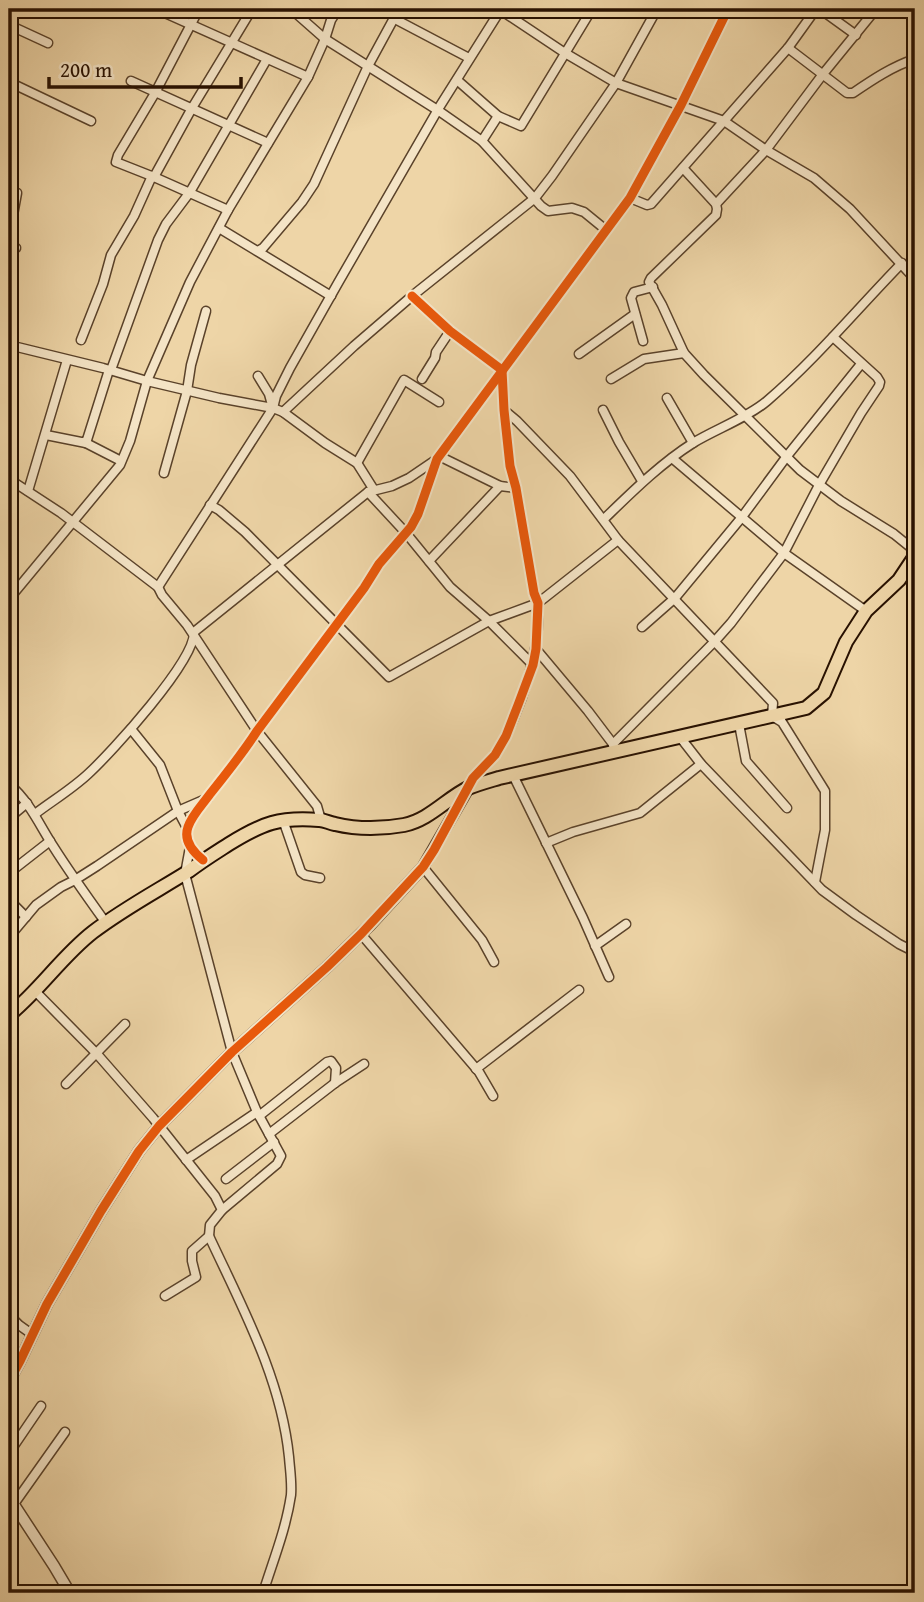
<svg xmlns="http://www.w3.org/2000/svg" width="924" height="1602" font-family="'Gentium Book Plus',serif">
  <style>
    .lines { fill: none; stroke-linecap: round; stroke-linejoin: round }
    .minor-casing { stroke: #5a422a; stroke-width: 11 }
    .tertiary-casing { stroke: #5a422a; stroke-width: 13 }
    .primary-casing { stroke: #281101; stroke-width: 16 }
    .minor { stroke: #f4e4c6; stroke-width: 8 }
    .tertiary { stroke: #f4e4c6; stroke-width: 10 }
    .primary { stroke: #eed5a7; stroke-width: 12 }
    .cycleway-casing { stroke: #f4e4c6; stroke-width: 13 }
    .cycleway { stroke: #e8590c; stroke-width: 9 }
  </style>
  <rect width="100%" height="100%" fill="#eed5a7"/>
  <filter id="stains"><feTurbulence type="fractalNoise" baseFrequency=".00286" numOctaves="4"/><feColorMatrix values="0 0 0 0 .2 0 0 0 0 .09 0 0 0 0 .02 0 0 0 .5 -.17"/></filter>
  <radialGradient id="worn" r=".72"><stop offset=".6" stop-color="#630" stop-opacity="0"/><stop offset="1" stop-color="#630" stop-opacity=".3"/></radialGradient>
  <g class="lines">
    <defs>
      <g id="minor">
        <polyline points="156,9 308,77"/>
        <polyline points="199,9 155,93 118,155 116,162 154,177 228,210"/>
        <polyline points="291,9 325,39 439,111 482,141 541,206 548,211 572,208 584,212 606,230"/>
        <polyline points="499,9 565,53 616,83 724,121 766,150 814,178 850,209 915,279"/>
        <polyline points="820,9 856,35"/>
        <polyline points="393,18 469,58"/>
        <polyline points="9,25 48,43"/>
        <path d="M788,48l59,45h6c19,-13 40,-27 62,-34"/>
        <polyline points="457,80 498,116 521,126 592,9"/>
        <polyline points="131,81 268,143"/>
        <polyline points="9,82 91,121"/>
        <polyline points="482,141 498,116"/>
        <polyline points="683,168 716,204 717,209 716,215 651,278 649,282 662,305 684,353 704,375 800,470 841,501 894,534 915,551"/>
        <polyline points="154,177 192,108 252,9"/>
        <polyline points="630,198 647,205 651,204 788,48 816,9"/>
        <polyline points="716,204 766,150 823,74 876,9"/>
        <polyline points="219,228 331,296"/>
        <polyline points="9,237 17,193"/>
        <polyline points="9,246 16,248"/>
        <polyline points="258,251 263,248 302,202 314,184 368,66 399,9"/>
        <path d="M412,296l38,35 52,39 2,40 6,56 6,22 18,105c15,39 -16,128 -39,161 -8,12 -20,21 -27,34"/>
        <polyline points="81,340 103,284 111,255 134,216 152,176"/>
        <polyline points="643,341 631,298 634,292 653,287"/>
        <polyline points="9,345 103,368 147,381 219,398 273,408 283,412 325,443 357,463 374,490"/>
        <polyline points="579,354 635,314"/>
        <polyline points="111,370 158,240 166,224 190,192 267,59"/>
        <polyline points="258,376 269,394 272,405"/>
        <polyline points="422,379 435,358 436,352 450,331"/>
        <polyline points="611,379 644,359 684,353"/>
        <polyline points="667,398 693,443"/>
        <polyline points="504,410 517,421 570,476 618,540 773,703 772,716 782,722 825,791 825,830 815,882"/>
        <polyline points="603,410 619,442 642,481"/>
        <polyline points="283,412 354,346 412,296 535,198 552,176 616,83 657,9"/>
        <polyline points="46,435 86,443 109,370"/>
        <polyline points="84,442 121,461"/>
        <polyline points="439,456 500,486 516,488"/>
        <polyline points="672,458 784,553 866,611"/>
        <polyline points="357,463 404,380 439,402"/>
        <polyline points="164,473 187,391 191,365 206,311"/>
        <polyline points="9,479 61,513 158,587 162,595 187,625 257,731 317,806 321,820"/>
        <polyline points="28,491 67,360"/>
        <polyline points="368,492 406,533 450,587 489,621 533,665"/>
        <polyline points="210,505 219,510 245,532 389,677 489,621 538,603 618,540"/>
        <path d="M604,519c28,-27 56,-55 89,-76 23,-14 54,-25 74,-42 49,-42 90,-92 135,-138"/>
        <polyline points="429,561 500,486"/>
        <polyline points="158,587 273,408 276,396 290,368 338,283 440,106 501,9"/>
        <polyline points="9,599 120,465 130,441 147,381 190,282 228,210 308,77 325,39 331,20 338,9"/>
        <polyline points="642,627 675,598 742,517 787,456 861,364"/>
        <polyline points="536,649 588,711 613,744"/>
        <polyline points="739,724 746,761 787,808"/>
        <polyline points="131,729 160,765 178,811 187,828"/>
        <polyline points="680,737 701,764 822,890 856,915 899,944 915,952"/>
        <polyline points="614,752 613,744 715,641 731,623 784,553 819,485 861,413 879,386 880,382 877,377 833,337"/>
        <polyline points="513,775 583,918 609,977"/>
        <path d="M9,784c20,17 30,40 44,62 17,27 35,52 53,77"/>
        <path d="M35,814c17,-13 37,-25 53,-40 23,-21 107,-113 106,-142l174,-140 24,-6 17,-8 28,-19"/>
        <polyline points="9,818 27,803"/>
        <polyline points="283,820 301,872 305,875 320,878"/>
        <polyline points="546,843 573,832 640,813 701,764"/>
        <polyline points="190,847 185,874 232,1052 257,1112 281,1156 277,1164 222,1210"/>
        <path d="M203,860c-10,-8 -20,-19 -15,-33 4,-12 15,-23 22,-33 16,-20 33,-41 47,-63l107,-143 15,-24 32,-37 7,-13 19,-55 193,-261 51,-93 47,-96"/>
        <polyline points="423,867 482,940 494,962"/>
        <polyline points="9,873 50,841"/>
        <polyline points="9,900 26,917"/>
        <polyline points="361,934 479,1072 493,1096"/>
        <polyline points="9,937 36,905 61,887 75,880 97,866 178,811 208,798"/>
        <polyline points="595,946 626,924"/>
        <path d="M35,991l62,63 56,64 62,78 7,14 -12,15 -1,11c33,71 72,142 80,221 1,13 3,25 2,38 -5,34 -18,66 -28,98"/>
        <polyline points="476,1069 579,990"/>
        <polyline points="66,1084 125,1024"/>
        <polyline points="259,1116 327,1062 331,1061 336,1068 335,1083"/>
        <polyline points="269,1134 335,1083 364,1064"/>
        <polyline points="186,1160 257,1112"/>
        <polyline points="226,1179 274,1142"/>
        <polyline points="165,1296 196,1277 192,1261 192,1251 209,1236"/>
        <polyline points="9,1315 19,1325 33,1335"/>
        <polyline points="9,1453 41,1406"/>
        <polyline points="14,1504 65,1432"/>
      </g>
      <g id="tertiary">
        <polyline points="9,1381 20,1361 47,1304 101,1211 139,1151 159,1126 232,1052 327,967 370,925 423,867 468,789"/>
        <polyline points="9,1497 54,1566 70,1593"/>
      </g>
      <path id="primary" d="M9,1015c31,-25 53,-59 84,-83 30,-23 64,-41 96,-61 13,-10 26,-18 40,-27 34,-21 50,-27 90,-24 6,0 10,3 16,4 21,5 47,5 69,1 25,-5 42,-26 64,-37 10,-4 21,-7 31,-10l307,-70 18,-15 22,-51 20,-31 33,-31 16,-24"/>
    </defs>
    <use href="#minor" class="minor-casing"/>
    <use href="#tertiary" class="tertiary-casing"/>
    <use href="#primary" class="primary-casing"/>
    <use href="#minor" class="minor"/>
    <use href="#tertiary" class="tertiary"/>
    <use href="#primary" class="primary"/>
    <defs>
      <g id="cycleway">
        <path d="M203,860c-10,-8 -20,-19 -15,-33 4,-12 15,-23 22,-33 16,-20 33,-41 47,-63l107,-143 15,-24 32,-37 7,-13 19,-55 193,-261 51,-93 47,-96"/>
        <polyline points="9,1381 20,1361 47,1304 101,1211 139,1151 159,1126 232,1052 327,967 361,934 423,867 434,850 473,778 495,755 506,736 518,705 533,665 536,649 538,603 534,593 516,488 510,466 504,410 502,370 450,331 412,296"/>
      </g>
    </defs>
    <use href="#cycleway" class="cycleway-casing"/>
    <use href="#cycleway" class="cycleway"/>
  </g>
  <rect width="924" height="1602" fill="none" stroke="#eed5a7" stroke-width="35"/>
  <rect x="10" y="10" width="903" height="1581" fill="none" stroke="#281101" stroke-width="3.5"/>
  <rect x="18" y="18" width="889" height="1567" fill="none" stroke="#281101" stroke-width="2"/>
  <path d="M49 77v10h192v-10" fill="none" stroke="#281101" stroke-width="3.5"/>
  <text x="60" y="77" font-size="21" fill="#281101" stroke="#f4e4c6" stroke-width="5" paint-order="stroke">200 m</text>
  <rect width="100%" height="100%" filter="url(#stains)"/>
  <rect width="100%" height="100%" fill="url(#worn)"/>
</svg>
